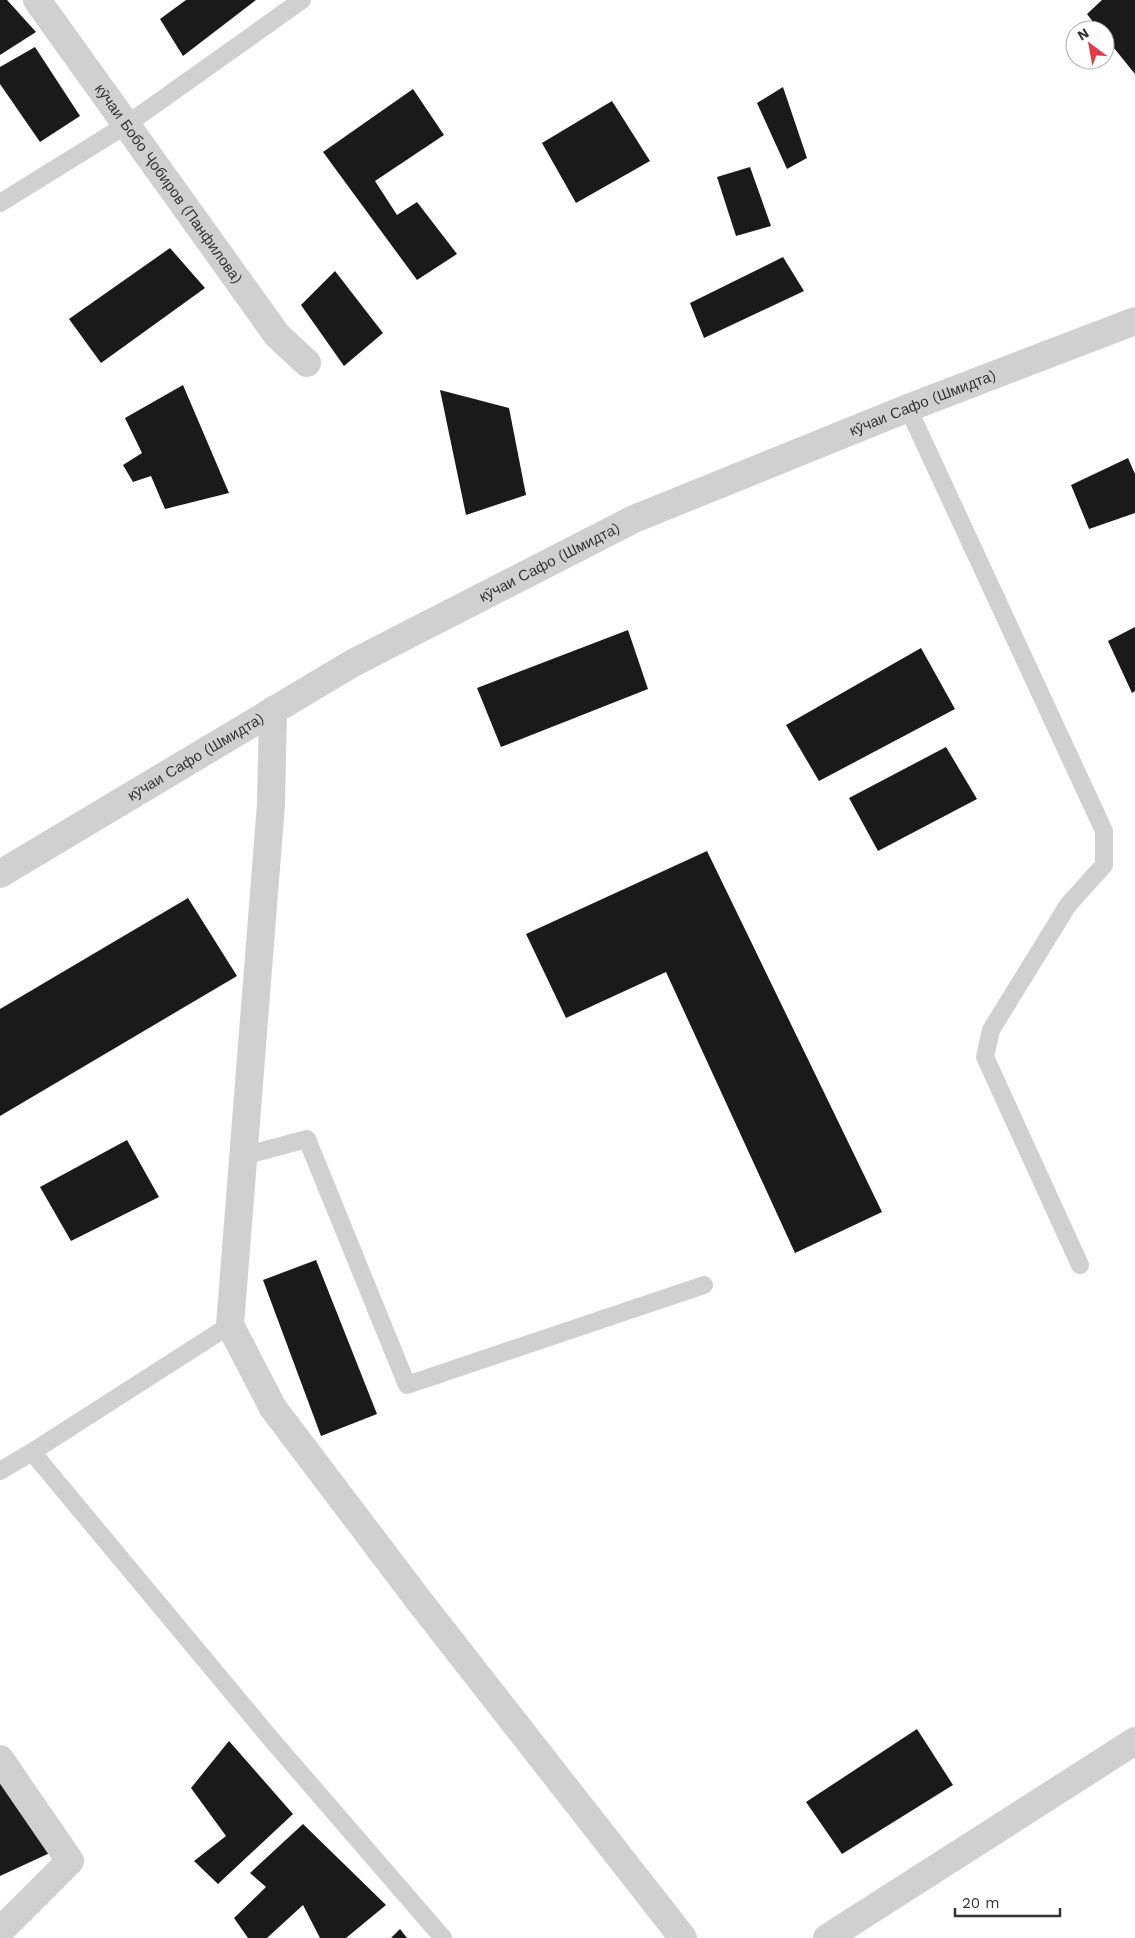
<svg xmlns="http://www.w3.org/2000/svg" width="1135" height="1938" font-family="'Work Sans',sans-serif">
  <style>
    .building { fill: #1a1a1a }
    .lines { fill: none; stroke-linecap: round; stroke-linejoin: round }
    .service { stroke: #d0d0d0; stroke-width: 18 }
    .minor { stroke: #d0d0d0; stroke-width: 28 }
    .tertiary { stroke: #d0d0d0; stroke-width: 28 }
    .labels { text-anchor: middle; dominant-baseline: central; stroke-width: 5; stroke-linejoin: round; paint-order: stroke }
    .street-label { font-size: 15px; fill: #333; stroke: #fff }
  </style>
  <rect width="100%" height="100%" fill="#fff"/>
  <g class="building">
    <polygon points="0,0 7,0 36,32 0,55"/>
    <polygon points="186,0 256,0 183,56 160,19"/>
    <polygon points="1102,0 1135,0 1135,74 1105,37 1105,30 1099,30 1087,14"/>
    <polygon points="35,47 80,116 40,142 0,84 0,67"/>
    <polygon points="783,87 807,158 787,169 757,103"/>
    <polygon points="413,89 444,135 375,181 397,215 417,202 457,254 417,280 323,152"/>
    <polygon points="612,101 650,161 576,203 542,143"/>
    <polygon points="750,167 771,226 736,236 717,177"/>
    <polygon points="170,248 205,288 101,363 69,319"/>
    <polygon points="783,257 804,291 704,338 690,303"/>
    <polygon points="335,271 383,333 344,366 301,305"/>
    <polygon points="183,385 229,493 165,509 151,476 133,482 123,465 142,453 125,418"/>
    <polygon points="440,390 509,408 526,495 466,515"/>
    <polygon points="1128,458 1135,474 1135,513 1089,529 1071,485"/>
    <polygon points="1135,627 1135,691 1132,693 1108,641"/>
    <polygon points="628,630 648,689 501,747 477,688"/>
    <polygon points="921,648 955,709 819,781 786,725"/>
    <polygon points="946,747 977,799 878,851 849,798"/>
    <polygon points="707,851 882,1212 795,1253 666,972 566,1018 526,934"/>
    <polygon points="188,898 237,976 0,1116 0,1009"/>
    <polygon points="127,1140 159,1197 71,1241 40,1187"/>
    <polygon points="316,1260 377,1414 321,1436 263,1280"/>
    <polygon points="917,1729 953,1785 842,1854 806,1802"/>
    <polygon points="229,1741 293,1814 218,1884 194,1861 226,1836 191,1788"/>
    <polygon points="0,1781 52,1852 0,1876"/>
    <polygon points="303,1824 386,1905 346,1938 320,1938 303,1905 267,1938 248,1938 234,1918 266,1887 250,1873"/>
    <polygon points="400,1929 407,1938 391,1938"/>
  </g>
  <g class="lines">
    <g class="service">
      <polyline points="0,203 126,125 302,0"/>
      <polyline points="908,408 1104,831 1104,865 1068,905 991,1030 985,1057 1080,1265"/>
      <polyline points="243,1156 307,1139 407,1385 704,1285"/>
      <polyline points="230,1325 32,1452 271,1739 443,1938"/>
      <polyline points="0,1471 32,1452"/>
    </g>
    <g class="minor">
      <path id="s1" d="M37,0l240,335 30,28"/>
      <polyline points="273,710 271,804 230,1325 273,1408 420,1602 683,1938"/>
      <polyline points="0,1759 70,1861 0,1931"/>
      <polyline points="827,1938 1135,1741"/>
    </g>
    <path class="tertiary" id="s2" d="M0,874l353,-211 281,-144 274,-111 227,-87"/>
  </g>
  <g class="labels">
    <g class="street-label">
      <text stroke="none"><textPath href="#s1" startOffset="226">кӯчаи Бобо Ҷобиров (Панфилова)</textPath></text>
      <text stroke="none"><textPath href="#s2" startOffset="1038">кӯчаи Сафо (Шмидта)</textPath></text>
      <text stroke="none"><textPath href="#s2" startOffset="632">кӯчаи Сафо (Шмидта)</textPath></text>
      <text stroke="none"><textPath href="#s2" startOffset="228">кӯчаи Сафо (Шмидта)</textPath></text>
    </g>
  </g>
  <g transform="translate(1090 45) rotate(328)"><circle r="24" fill="#ffffff" stroke="#adadad"/>
  <path d="M0-4L9 19L0 12L-9 19Z" fill="#e63946"/>
  <text y="-8" font-size="14" font-weight="bold" text-anchor="middle" fill="#333333">N</text>
  </g>
  <path d="M955 1908v8h105v-8" fill="none" stroke="#333333" stroke-width="2.5"/>
  <text x="962" y="1908" font-size="15" fill="#333333" stroke="#ffffff" stroke-width="4" paint-order="stroke">20 m</text>
</svg>
